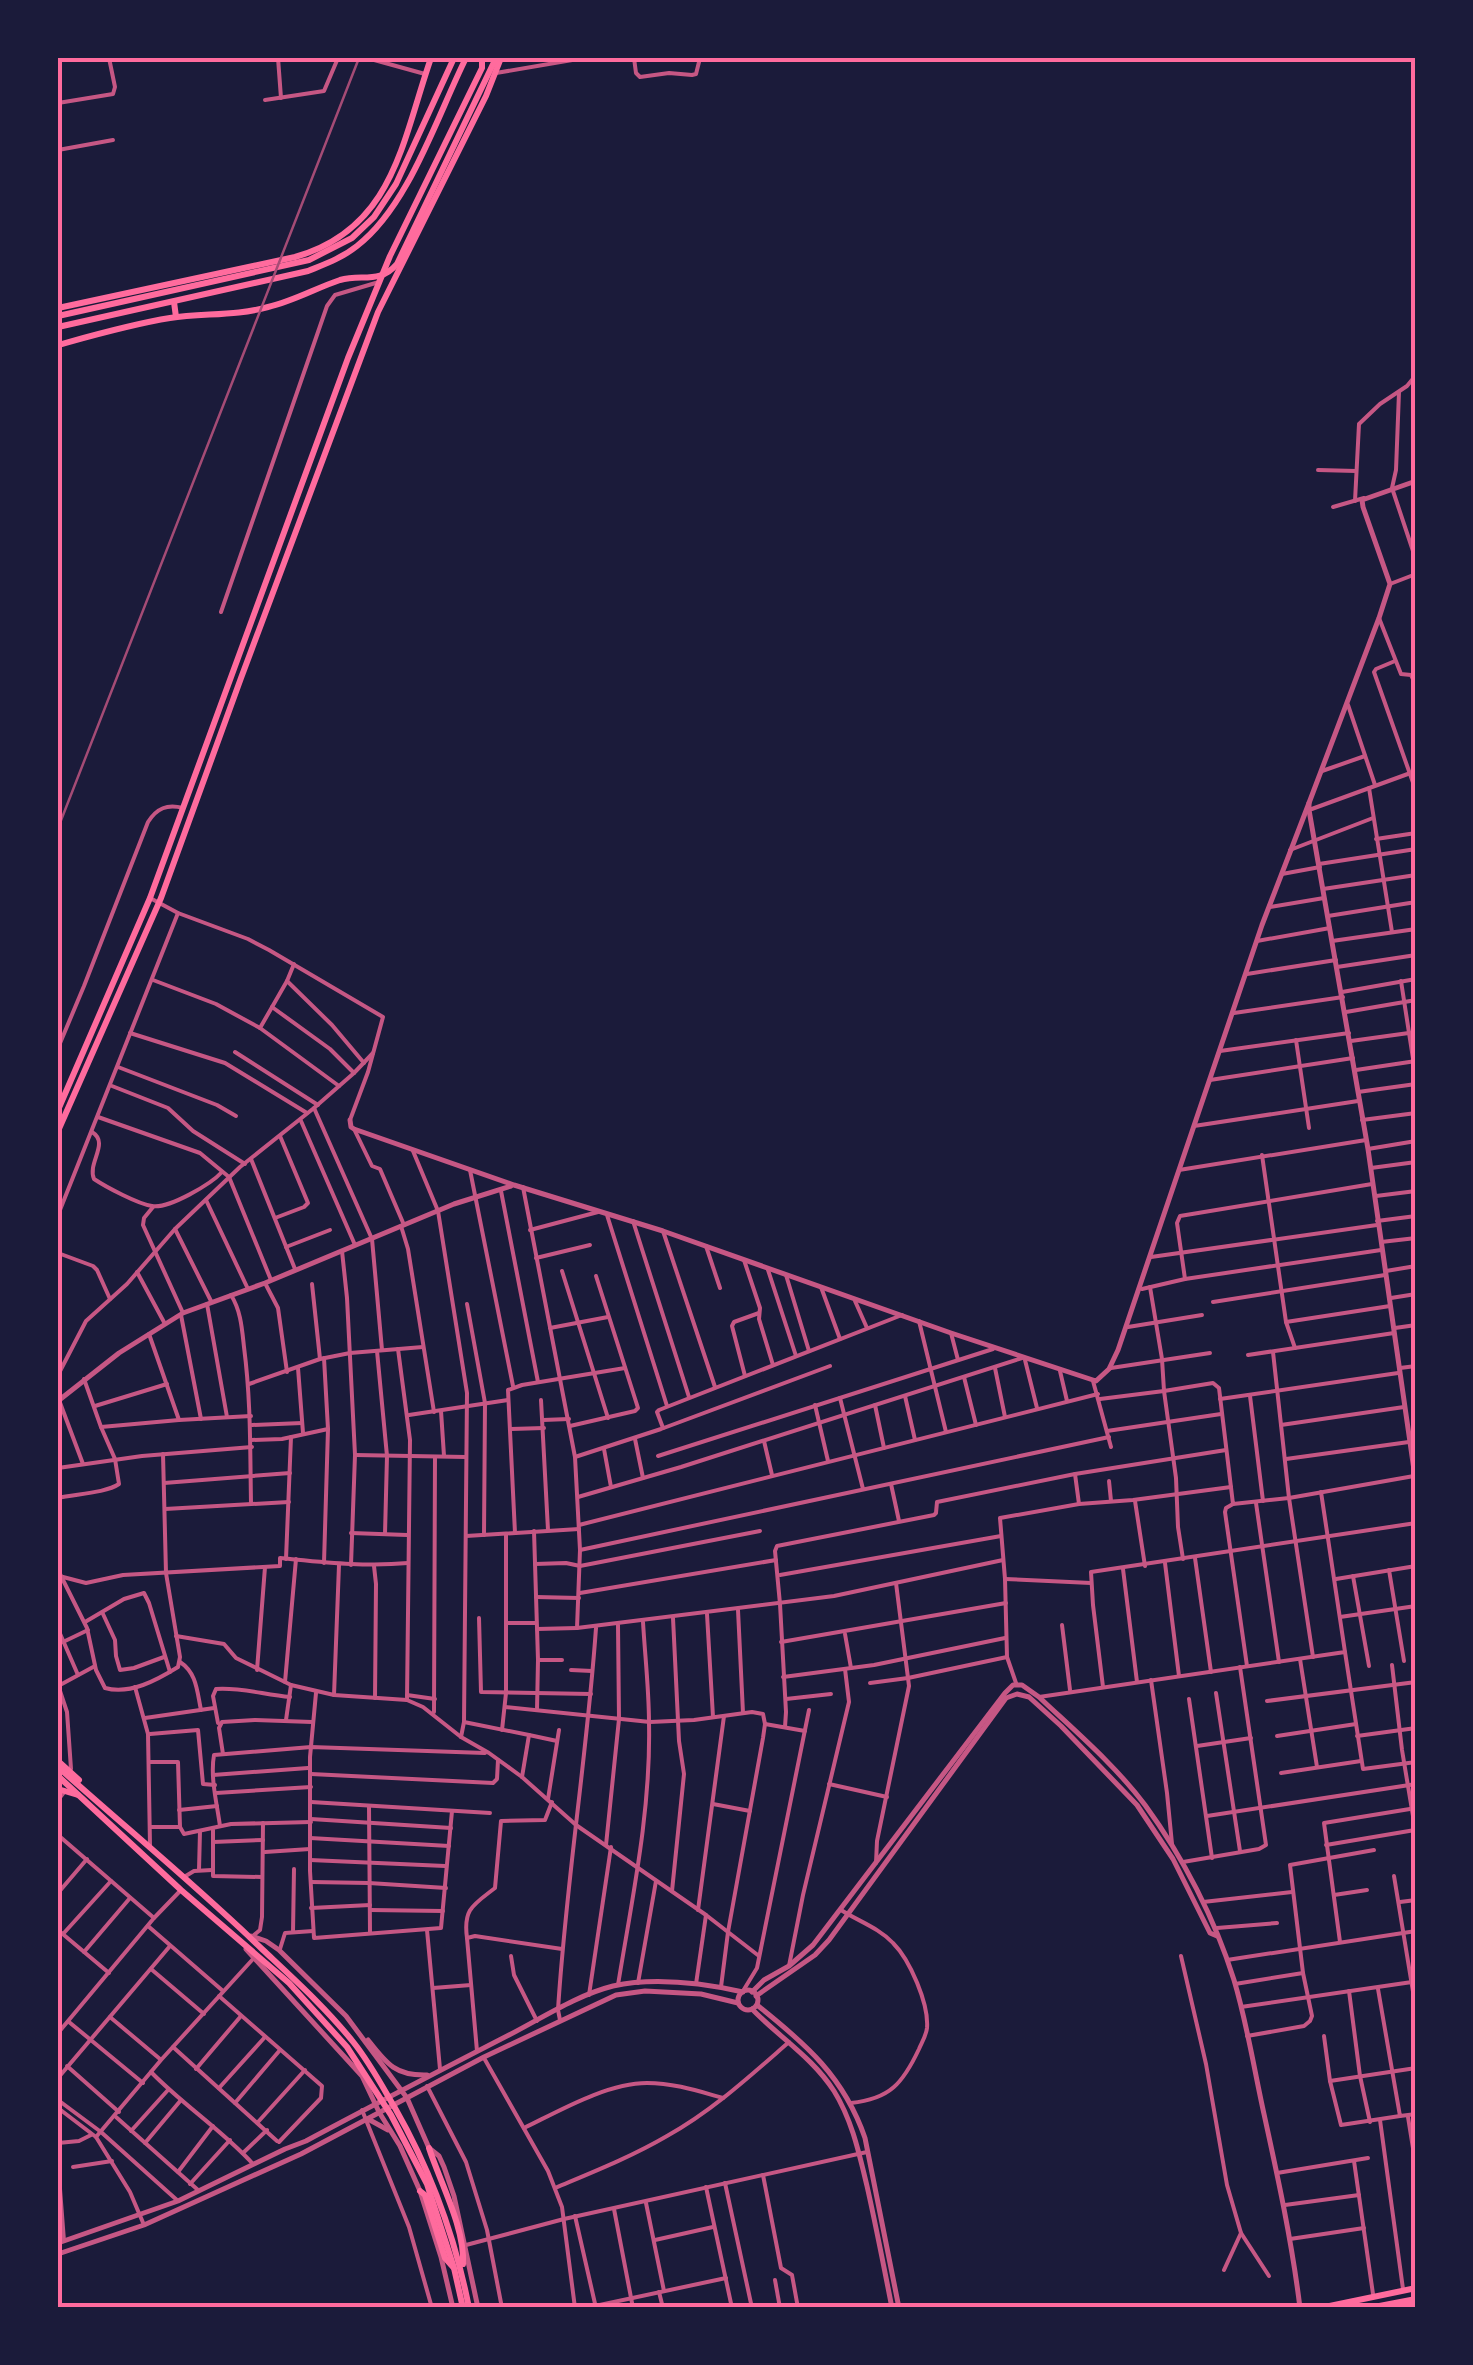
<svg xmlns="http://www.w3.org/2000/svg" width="1473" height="2365" font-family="Arial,sans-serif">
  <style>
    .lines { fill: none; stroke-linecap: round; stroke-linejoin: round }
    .minor { stroke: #c65784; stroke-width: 4 }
    .tertiary { stroke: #c65784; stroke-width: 5 }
    .primary { stroke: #ff6b9d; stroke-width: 6 }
    .trunk { stroke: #ff6b9d; stroke-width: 6 }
    .rail { stroke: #a44b75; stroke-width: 2.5 }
    .neatline { fill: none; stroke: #ff6b9d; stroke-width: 4 }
  </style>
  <rect width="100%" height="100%" fill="#1b1b3a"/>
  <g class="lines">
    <g class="minor">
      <polyline points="278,58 281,98"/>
      <polyline points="367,58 425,74"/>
      <polyline points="634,58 636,73 640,77 669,73 692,75 696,74 700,58"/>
      <polyline points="496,73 584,58"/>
      <polyline points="265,100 324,91 338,58"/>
      <polyline points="58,103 113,94 115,87 109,58"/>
      <polyline points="58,150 113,140"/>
      <polyline points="1399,392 1396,470 1392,488 1416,560"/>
      <polyline points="1318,470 1356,471"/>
      <polyline points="1355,501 1359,424 1380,404 1407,386 1416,375"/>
      <polyline points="1333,507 1364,498"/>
      <polyline points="1390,584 1416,574"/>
      <polyline points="221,612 327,306 335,295 379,282"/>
      <polyline points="1379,618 1401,674 1411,675 1416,685"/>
      <polyline points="1395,661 1376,669 1374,672 1416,791"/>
      <polyline points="1348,705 1375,785"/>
      <polyline points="1322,771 1365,756"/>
      <polyline points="1369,788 1392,932"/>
      <polyline points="1309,810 1416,771"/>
      <polyline points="1413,834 1416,847"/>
      <polyline points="1376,839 1416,833"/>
      <polyline points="1290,850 1373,818"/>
      <polyline points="1319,864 1416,849"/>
      <polyline points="1282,874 1320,867"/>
      <polyline points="1323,889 1416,875"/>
      <polyline points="150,898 178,913 248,939 269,950 383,1017 368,1072 350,1120"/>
      <polyline points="1270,907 1324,898"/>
      <polyline points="1328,916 1416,902"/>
      <polyline points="1257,941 1330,928"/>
      <polyline points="1332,941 1416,929"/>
      <polyline points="1337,967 1416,955"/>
      <polyline points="1247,974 1336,960"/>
      <polyline points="153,980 216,1004 260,1028 339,1086"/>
      <polyline points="287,981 332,1025 364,1063"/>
      <polyline points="1401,981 1416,1078"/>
      <polyline points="1342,992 1416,979"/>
      <polyline points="272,1007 330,1049 354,1073"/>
      <polyline points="1346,1012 1416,1000"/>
      <polyline points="1234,1013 1343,997"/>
      <polyline points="260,1028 287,981 294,964"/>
      <polyline points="130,1033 225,1063 307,1113"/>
      <polyline points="1296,1040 1309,1128"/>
      <polyline points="1351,1041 1416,1032"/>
      <path d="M58,1048l26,-62 64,-164c9,-14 19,-18 35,-14"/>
      <polyline points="1220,1051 1349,1033"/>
      <polyline points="235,1052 318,1105"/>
      <polyline points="118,1067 217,1105 236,1116"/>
      <polyline points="1356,1070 1416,1061"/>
      <polyline points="1210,1080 1353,1058"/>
      <polyline points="112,1086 168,1108 193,1131 245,1164"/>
      <polyline points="1358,1092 1416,1084"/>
      <polyline points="314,1108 372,1239 382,1350"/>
      <polyline points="98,1117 200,1153 229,1177 271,1280"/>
      <polyline points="1362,1120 1416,1113"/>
      <polyline points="301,1121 355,1245"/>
      <polyline points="1194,1126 1358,1101"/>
      <polyline points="355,1131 372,1166 380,1169 404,1225"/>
      <path d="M92,1132c18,11 -5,31 2,47 12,8 44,25 58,27 17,3 59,-22 70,-34"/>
      <polyline points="1368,1149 1416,1141"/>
      <polyline points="413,1151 438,1211 467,1393 464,1722 461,1737"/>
      <polyline points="1262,1155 1286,1322 1295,1348"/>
      <polyline points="251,1159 295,1269"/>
      <polyline points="1371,1168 1416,1162"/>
      <polyline points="470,1170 513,1386"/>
      <polyline points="1179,1170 1366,1140"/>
      <polyline points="523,1187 575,1457 580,1550 577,1628 834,1596 1003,1560"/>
      <polyline points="501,1191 538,1382"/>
      <polyline points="1376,1196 1416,1191"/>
      <polyline points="206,1200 248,1289"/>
      <polyline points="153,1207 144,1218 143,1225 183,1313"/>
      <polyline points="58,1215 178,913"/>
      <polyline points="607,1215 667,1406"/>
      <polyline points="275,1218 304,1207 308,1203 280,1136"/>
      <polyline points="633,1221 689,1397"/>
      <polyline points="1377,1221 1416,1216"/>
      <polyline points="401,1226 408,1249 434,1412"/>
      <polyline points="175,1229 211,1301"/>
      <polyline points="530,1230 598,1212"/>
      <polyline points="663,1231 715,1387"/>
      <polyline points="1381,1242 1416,1238"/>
      <polyline points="706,1246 720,1288"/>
      <polyline points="286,1247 330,1230"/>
      <polyline points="342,1251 347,1298 355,1455 351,1565"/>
      <polyline points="58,1253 93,1266 97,1270 110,1299"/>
      <polyline points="1151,1257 1377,1225"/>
      <polyline points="536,1258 590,1245"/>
      <polyline points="744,1260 760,1308 759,1319 773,1365"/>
      <polyline points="768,1270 796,1356"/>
      <polyline points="562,1271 608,1418"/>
      <polyline points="1386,1271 1416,1266"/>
      <polyline points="137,1272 165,1324"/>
      <polyline points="786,1275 809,1351"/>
      <polyline points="1185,1279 1177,1223 1180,1216 1372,1184"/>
      <polyline points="265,1283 278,1308 287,1372"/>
      <polyline points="312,1284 320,1359"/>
      <polyline points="821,1287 840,1339"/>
      <polyline points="1150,1287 1162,1359 1164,1391 1213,1383 1219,1388 1233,1504 1289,1498 1414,1476"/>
      <polyline points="1142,1289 1185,1279 1381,1250"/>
      <path d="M231,1295c10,16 11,34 13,52 7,54 6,102 7,156"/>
      <polyline points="1391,1298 1416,1294"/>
      <polyline points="855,1301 867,1328"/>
      <polyline points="1213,1302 1385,1275"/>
      <polyline points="207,1304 227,1417"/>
      <polyline points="467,1304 485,1403 484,1535"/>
      <polyline points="181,1315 201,1419"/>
      <polyline points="919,1321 946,1432"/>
      <polyline points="1286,1322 1390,1306"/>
      <polyline points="1128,1327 1202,1315"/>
      <polyline points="550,1328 608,1317"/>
      <polyline points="1395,1328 1416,1325"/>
      <polyline points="951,1333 958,1360"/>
      <polyline points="149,1334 179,1420"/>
      <polyline points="398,1349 410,1440 407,1700"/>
      <polyline points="377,1351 387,1456 385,1534"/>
      <polyline points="1273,1352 1289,1498 1313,1657"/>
      <polyline points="1248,1355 1394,1333"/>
      <polyline points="324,1358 328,1429 324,1563"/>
      <polyline points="1025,1360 1037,1408"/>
      <polyline points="298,1368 303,1433"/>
      <polyline points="995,1368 1005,1417"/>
      <polyline points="1111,1368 1210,1353"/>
      <polyline points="1400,1368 1416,1366"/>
      <polyline points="1060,1371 1067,1401"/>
      <polyline points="58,1375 86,1321 127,1284 175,1229 240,1167 314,1108 354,1073 373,1053"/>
      <polyline points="745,1376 732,1326 734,1322 759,1313"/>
      <polyline points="964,1377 976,1425"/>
      <polyline points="1093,1381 1111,1447"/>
      <polyline points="249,1384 320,1359 350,1353 423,1347"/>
      <polyline points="905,1396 915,1440"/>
      <polyline points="1250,1396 1263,1501"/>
      <polyline points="840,1398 863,1489"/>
      <polyline points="1100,1399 1164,1391 1176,1478 1178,1527 1183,1559"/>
      <polyline points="1220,1399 1398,1373"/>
      <polyline points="59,1400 83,1464"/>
      <polyline points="541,1400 548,1530"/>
      <polyline points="815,1405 828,1461"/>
      <polyline points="875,1405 884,1448"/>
      <polyline points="95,1406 167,1384"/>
      <polyline points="441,1411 444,1456"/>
      <polyline points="409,1415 508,1400"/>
      <polyline points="543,1420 569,1419"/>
      <polyline points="252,1425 302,1423"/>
      <polyline points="1281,1425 1404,1407"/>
      <polyline points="570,1426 635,1411 638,1408 596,1276"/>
      <polyline points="101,1427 179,1420 251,1416"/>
      <polyline points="663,1428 657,1412 659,1410 902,1315"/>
      <polyline points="511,1429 544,1428"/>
      <polyline points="1107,1431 1221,1414"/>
      <polyline points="635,1439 643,1478"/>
      <polyline points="251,1440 282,1439 328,1429"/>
      <polyline points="764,1441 772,1475"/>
      <polyline points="604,1449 611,1487"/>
      <polyline points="355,1455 466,1457"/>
      <polyline points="658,1456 993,1349"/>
      <polyline points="575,1457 661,1429 830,1366"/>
      <polyline points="1286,1459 1416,1441"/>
      <polyline points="58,1468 142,1456 252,1447"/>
      <polyline points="1075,1474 1079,1504"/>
      <polyline points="1109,1481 1111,1501"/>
      <polyline points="164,1483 290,1473"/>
      <polyline points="891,1484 899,1521"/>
      <polyline points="578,1497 681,1467 1022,1358"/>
      <path d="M58,1498c17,-4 48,-5 61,-14l-4,-25 -14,-32 -17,-48"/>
      <polyline points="1135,1501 1145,1566"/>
      <polyline points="1256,1503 1279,1662"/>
      <polyline points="1233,1504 1226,1508 1225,1512 1247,1666"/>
      <polyline points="165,1509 289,1502"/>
      <polyline points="579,1525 1098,1394"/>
      <polyline points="534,1531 538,1660 537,1710"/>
      <polyline points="351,1533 407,1535"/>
      <polyline points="515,1533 508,1390 522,1385 625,1368"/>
      <polyline points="466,1536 579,1529"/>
      <polyline points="580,1550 1109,1437"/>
      <polyline points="1195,1558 1211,1672"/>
      <polyline points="286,1559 291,1437"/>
      <polyline points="1165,1563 1179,1676"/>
      <polyline points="535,1564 566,1563 580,1566 760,1531"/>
      <polyline points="374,1566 376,1584 375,1698"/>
      <polyline points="1123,1569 1137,1682"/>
      <path d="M58,1570l29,58 9,42 9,18c25,7 52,-8 73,-21l2,-10 -14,-84 -3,-119"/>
      <polyline points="1389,1570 1404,1661"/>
      <polyline points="780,1575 1001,1536"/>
      <polyline points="1353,1576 1369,1666"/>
      <path d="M63,1577l23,6 37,-8 157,-9v-8c43,4 84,9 128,5"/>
      <polyline points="1005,1579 1091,1583"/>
      <polyline points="1336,1579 1416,1566"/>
      <polyline points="580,1593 776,1560"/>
      <polyline points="536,1597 579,1598"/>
      <polyline points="738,1610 743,1713"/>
      <polyline points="103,1614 115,1640 116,1656 120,1670 134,1668 164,1657"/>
      <polyline points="707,1614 713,1717"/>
      <polyline points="1340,1617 1416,1606"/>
      <polyline points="479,1618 481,1692 591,1694"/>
      <polyline points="85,1622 124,1599 144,1593 149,1603 170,1672"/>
      <polyline points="507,1623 536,1623"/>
      <polyline points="1062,1625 1070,1690"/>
      <polyline points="58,1629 78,1675"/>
      <polyline points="537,1629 577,1628"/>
      <polyline points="845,1634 851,1668"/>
      <polyline points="176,1636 224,1644 236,1658 291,1685 334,1695 407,1700 423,1707 461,1737 489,1753 522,1777 576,1825 706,1915 759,1956"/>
      <polyline points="63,1642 88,1630"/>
      <polyline points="781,1642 1006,1603"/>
      <polyline points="1345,1652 1363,1769 1416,1762"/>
      <polyline points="1300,1659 1317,1767"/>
      <polyline points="538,1660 562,1660"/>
      <path d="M180,1662c17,11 17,30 21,48"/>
      <polyline points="1392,1665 1402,1750 1416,1834"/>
      <polyline points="257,1670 265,1567"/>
      <polyline points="571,1670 592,1671"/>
      <polyline points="783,1677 874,1665 1005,1638"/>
      <polyline points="1151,1680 1167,1793 1172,1844"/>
      <polyline points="285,1682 296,1559"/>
      <polyline points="870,1683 908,1678 1007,1657"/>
      <polyline points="1016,1683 1007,1657 1005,1579 1000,1518 1079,1504 1133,1500 1231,1487"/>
      <polyline points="58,1685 67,1712 71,1769"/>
      <polyline points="60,1685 95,1666"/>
      <polyline points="135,1687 148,1734 150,1845"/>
      <polyline points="1103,1687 1093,1605 1091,1572 1416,1523"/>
      <polyline points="316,1693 310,1757 310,1871 314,1938 441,1928 452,1811"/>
      <polyline points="1216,1693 1240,1851"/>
      <polyline points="334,1695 339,1565"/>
      <polyline points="407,1695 435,1699"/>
      <polyline points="1039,1697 1345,1652 1321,1492"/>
      <polyline points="786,1699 831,1694"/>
      <polyline points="1189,1699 1212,1858"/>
      <polyline points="1267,1701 1416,1682"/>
      <polyline points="505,1707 650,1722 694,1720 752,1712 763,1714 765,1724 763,1738 728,1932 721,1987"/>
      <polyline points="434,1712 435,1457"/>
      <polyline points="145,1718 214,1708"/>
      <polyline points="286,1720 291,1685"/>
      <polyline points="464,1722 529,1735 522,1777"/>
      <path d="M218,1723l-5,-27 3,-7c25,-2 49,6 74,8"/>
      <polyline points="765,1724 805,1731"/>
      <polyline points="785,1727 786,1712 780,1604 775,1551 777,1546 934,1515 936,1513 937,1502 1075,1474 1226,1450"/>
      <polyline points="502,1730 506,1693 506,1534"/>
      <polyline points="150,1734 198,1730 203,1784 215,1785"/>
      <polyline points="529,1735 557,1741"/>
      <polyline points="1277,1736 1356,1724"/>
      <polyline points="1357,1736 1416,1728"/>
      <polyline points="1197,1746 1251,1738"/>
      <polyline points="223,1754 219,1728 222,1722 255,1720 312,1722"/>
      <polyline points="150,1762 178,1762 180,1827 184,1834 231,1824 311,1822"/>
      <polyline points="1281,1773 1361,1761"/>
      <polyline points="311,1774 493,1783 497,1779 498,1760"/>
      <polyline points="213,1775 308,1768"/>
      <polyline points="829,1784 887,1797"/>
      <polyline points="216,1793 311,1787"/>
      <polyline points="548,1799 559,1730"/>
      <polyline points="58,1800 65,1791"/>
      <polyline points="311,1802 490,1813"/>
      <polyline points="713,1804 750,1811"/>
      <polyline points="369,1807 370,1932"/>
      <polyline points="179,1810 217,1806"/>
      <polyline points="1207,1816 1416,1784"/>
      <polyline points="311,1819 451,1828"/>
      <path d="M220,1826c-3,-22 -10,-49 -6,-71l97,-8 174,6"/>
      <polyline points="150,1827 180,1827"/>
      <polyline points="213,1830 213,1876 262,1877"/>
      <polyline points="58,1835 154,1918"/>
      <polyline points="310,1838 449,1846"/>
      <polyline points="213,1842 263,1840"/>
      <polyline points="606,1845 619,1719 618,1625"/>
      <polyline points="1326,1845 1415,1830"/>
      <polyline points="265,1852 310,1849"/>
      <polyline points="310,1860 445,1866"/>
      <polyline points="1183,1862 1259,1849 1266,1845 1240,1667"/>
      <polyline points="876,1863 877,1841 909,1686 896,1583"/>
      <polyline points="199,1870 200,1831"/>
      <polyline points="1394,1876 1416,2010"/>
      <polyline points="184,1877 194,1871 212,1870"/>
      <polyline points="311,1882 369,1883 446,1888"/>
      <polyline points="672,1891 684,1774 679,1741 673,1618"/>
      <polyline points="58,1893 87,1859"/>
      <polyline points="1334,1895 1367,1890"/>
      <polyline points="1203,1902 1292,1892"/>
      <polyline points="1400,1902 1416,1900"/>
      <polyline points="311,1908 370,1905"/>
      <polyline points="370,1910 443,1911"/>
      <polyline points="698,1910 724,1716"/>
      <path d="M841,1910c17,11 38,18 52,33 17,17 36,61 34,85 -1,8 -5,14 -8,21 -16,34 -29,50 -68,54"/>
      <polyline points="148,1926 223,1991"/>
      <polyline points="1217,1928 1277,1923"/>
      <polyline points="58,1930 109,1973"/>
      <polyline points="427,1930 440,2069"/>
      <polyline points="293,1932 294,1869"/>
      <polyline points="63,1934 111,1881"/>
      <polyline points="254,1935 260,1930 262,1917 263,1823"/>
      <path d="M467,1938c-4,-29 6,-33 28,-50l6,-67 44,-1 7,-18"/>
      <polyline points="1340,1942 1324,1823 1416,1808"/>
      <polyline points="280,1949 285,1933 313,1931"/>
      <polyline points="84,1952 130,1898"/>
      <polyline points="511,1956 514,1975 537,2021"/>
      <polyline points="1181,1956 1206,2064 1227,2185 1241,2233 1224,2270"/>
      <polyline points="1227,1960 1416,1931"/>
      <polyline points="789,1966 803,1895 849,1702 845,1669"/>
      <polyline points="151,1969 204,2014"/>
      <polyline points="638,1983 656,1881"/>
      <polyline points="696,1984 706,1915"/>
      <polyline points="1235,1984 1303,1973"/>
      <path d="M618,1985c14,-86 33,-174 31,-262 0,-33 -4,-67 -6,-101"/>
      <polyline points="433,1988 471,1985"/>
      <polyline points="1378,1989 1400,2116 1416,2114"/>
      <polyline points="743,1991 757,1968 809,1710"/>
      <polyline points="1349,1991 1360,2076 1370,2122"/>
      <polyline points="589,1995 611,1847"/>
      <polyline points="219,1996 322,2086 321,2098 279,2142"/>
      <polyline points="1241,2007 1412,1982"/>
      <polyline points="110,2017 160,2059"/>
      <path d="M560,2020l-2,-10c8,-128 29,-254 38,-382"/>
      <polyline points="69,2022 143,2083"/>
      <polyline points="58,2033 154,1918 181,1890"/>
      <polyline points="1247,2036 1304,2026 1310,2021 1312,2016 1303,1973 1290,1865 1374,1850"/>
      <polyline points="1324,2036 1330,2081 1341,2125 1400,2116"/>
      <polyline points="173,2047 277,2141"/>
      <polyline points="477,2051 467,1938 475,1936 562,1949"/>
      <polyline points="484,2058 548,2171 562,2207 575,2308"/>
      <polyline points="67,2066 119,2112"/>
      <polyline points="196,2069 241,2016"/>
      <path d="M151,2072c32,33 71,58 102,92"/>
      <polyline points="58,2078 170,1946"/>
      <polyline points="1330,2081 1416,2068"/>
      <polyline points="427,2086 466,2162 487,2230 502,2308"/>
      <polyline points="219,2088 265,2037"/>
      <polyline points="58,2100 101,2132 178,2201"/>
      <polyline points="235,2103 280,2050"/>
      <polyline points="58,2108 96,2137 130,2192 144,2225"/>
      <polyline points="362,2110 409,2227 432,2308"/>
      <polyline points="116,2117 198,2190"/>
      <polyline points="1408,2117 1416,2167"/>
      <polyline points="1380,2120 1403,2289"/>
      <polyline points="258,2122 305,2070"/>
      <path d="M524,2128c35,-17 83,-45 123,-45 27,0 51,8 76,15"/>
      <polyline points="131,2131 168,2090"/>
      <polyline points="96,2137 161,2060 253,1959"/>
      <polyline points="58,2143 79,2141 91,2135"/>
      <polyline points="145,2143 181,2100"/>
      <polyline points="243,2153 267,2130"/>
      <polyline points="1354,2161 1373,2294"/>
      <polyline points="58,2163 64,2241"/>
      <polyline points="73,2167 112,2161"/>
      <polyline points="178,2172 213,2126"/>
      <polyline points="1277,2173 1368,2158"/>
      <polyline points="763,2175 781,2268 792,2275 798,2308"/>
      <polyline points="725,2183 752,2308"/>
      <polyline points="190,2184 230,2140"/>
      <polyline points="706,2187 732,2308"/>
      <path d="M555,2188c38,-16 76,-31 112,-52 45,-25 83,-60 122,-94"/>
      <polyline points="646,2203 664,2291"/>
      <polyline points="1285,2205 1359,2195"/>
      <polyline points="614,2209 633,2308"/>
      <polyline points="575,2216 596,2308"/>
      <polyline points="1241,2233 1269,2276"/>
      <polyline points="1290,2239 1364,2228"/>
      <polyline points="655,2240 713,2227"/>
      <polyline points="466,2245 564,2219 867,2152"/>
      <polyline points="775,2280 780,2308"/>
      <polyline points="659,2292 663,2308"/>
      <polyline points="595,2306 726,2278"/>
    </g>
    <g class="tertiary">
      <polyline points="1416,481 1362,500 1363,507 1390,584 1379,618 1309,803 1309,810 1368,1149 1416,1484"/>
      <polyline points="350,1120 351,1127 354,1129 514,1185 663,1231 951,1333 1096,1381 1109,1369 1118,1350 1262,925 1309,803"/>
      <polyline points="58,1401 119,1353 183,1313 265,1283 454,1204 511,1186"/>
      <polyline points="251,1936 266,1941 279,1950 346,2016 407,2098 429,2148 439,2156 444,2167 454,2196 478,2308"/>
      <polyline points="246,1949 362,2076 379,2112 400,2146 420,2191 441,2257 453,2308"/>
      <circle cx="748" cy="2000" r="10"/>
      <path d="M752,1992l12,-12 25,-14 24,-21 192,-252 8,-8h9l17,12c36,34 76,68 106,108 38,52 70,114 89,175 13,43 20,89 30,134 14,64 28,128 36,194"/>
      <polyline points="756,1996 815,1955 829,1940 1006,1698 1017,1694 1029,1697 1061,1726 1137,1805 1173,1859 1210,1933 1217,1936"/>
      <path d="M757,2005c49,39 87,72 108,133l34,170"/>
      <path d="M752,2009c27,28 61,49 82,82 18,29 25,62 33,95 9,40 17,81 25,122"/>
      <path d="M368,2040c18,23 27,36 59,35"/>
      <polyline points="368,2119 388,2130"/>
      <path d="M58,2243l120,-42 107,-52 21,-8c67,-36 135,-71 203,-106 33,-17 68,-40 104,-49 42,-9 89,-3 130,6"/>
      <polyline points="58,2254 144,2225 301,2154 484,2057 616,1995 645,1991 701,1994 738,2003"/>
    </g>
    <g class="primary">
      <path d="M58,308l237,-51c99,-28 107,-116 136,-199"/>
      <path d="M58,345c36,-10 74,-21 112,-27 33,-5 66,-2 98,-11 26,-6 48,-19 72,-27 22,-6 40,4 57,-16l99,-206"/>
      <polyline points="58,1110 150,898 348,358 390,256 482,68 482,58"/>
      <polyline points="58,1131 161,898 241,678 378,312 486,96 501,58"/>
      <polyline points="58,1761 79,1780"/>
      <path d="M58,1767c68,61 139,119 205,183 32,30 64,59 91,93 16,20 28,43 41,65 36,63 60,128 74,200"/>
      <polyline points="58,1776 181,1890 289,1983 347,2047 391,2115 427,2184 454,2268 463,2308"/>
      <polyline points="58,1789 78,1795"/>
      <path d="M429,2148c11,34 36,80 34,116"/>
      <polyline points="420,2191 425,2195 445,2258 453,2267"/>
      <polyline points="1320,2308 1416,2288"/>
      <polyline points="1369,2308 1416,2299"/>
    </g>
    <g class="trunk">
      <polyline points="174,302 176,317"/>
      <polyline points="58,316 309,260 352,238 374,217 396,184 454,58"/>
      <path d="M58,327l250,-56c17,-7 34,-13 49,-25 52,-40 80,-130 109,-188"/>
    </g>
    <polyline class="rail" points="58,828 359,58"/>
  </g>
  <rect width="1473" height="2365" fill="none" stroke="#1b1b3a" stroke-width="120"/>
  <rect x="60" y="60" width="1353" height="2245" class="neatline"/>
</svg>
